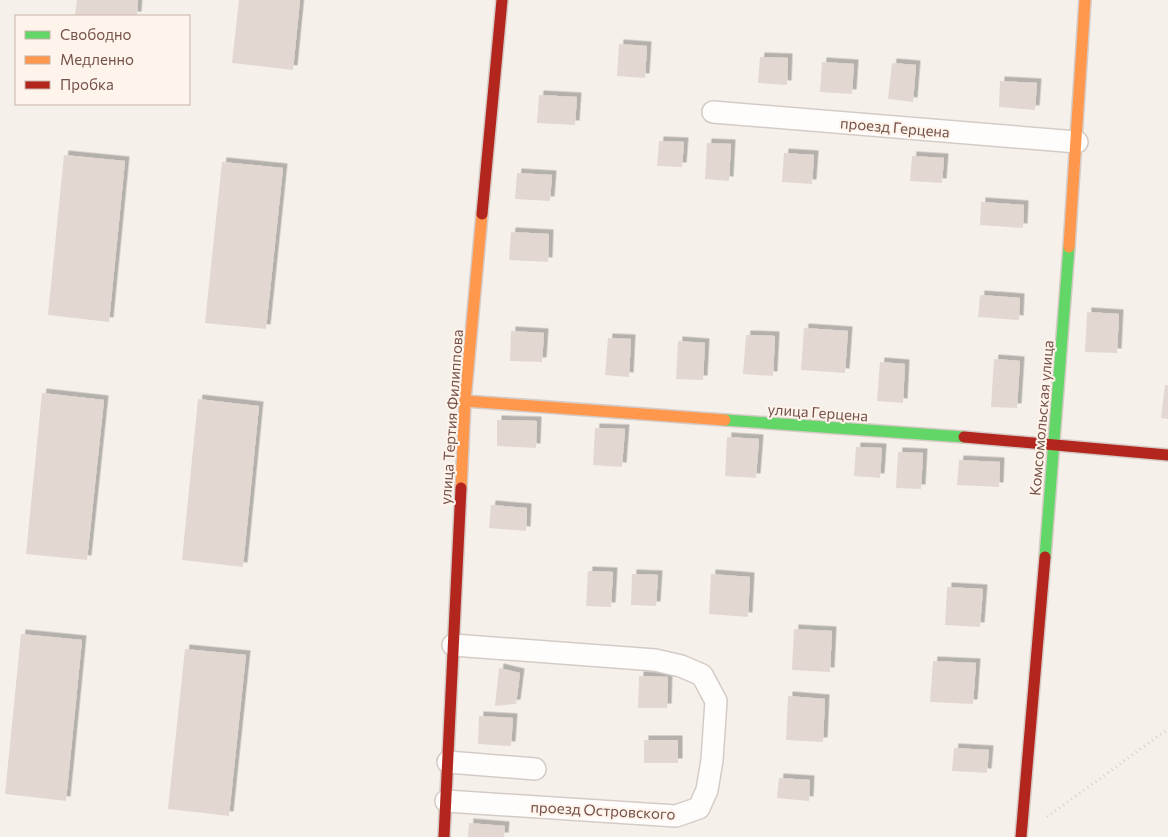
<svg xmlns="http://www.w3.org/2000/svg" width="1168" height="837" font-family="Commissioner,sans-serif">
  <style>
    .building { fill: #e3d7d2; filter: url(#shadow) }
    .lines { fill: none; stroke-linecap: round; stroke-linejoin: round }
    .street-casing { stroke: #d5cbc6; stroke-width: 24 }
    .fast-casing { stroke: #d6cbc6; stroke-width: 14 }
    .slow-casing { stroke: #d6cbc6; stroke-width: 14 }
    .jam-casing { stroke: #d6cbc6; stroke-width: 14 }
    .path { stroke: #dad0cd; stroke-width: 3; stroke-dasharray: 1 4; stroke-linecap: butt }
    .street { stroke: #fefdfc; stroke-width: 21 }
    .fast { stroke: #63d668; stroke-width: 11 }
    .slow { stroke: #ff974d; stroke-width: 11 }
    .jam { stroke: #b3261e; stroke-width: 11 }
    .labels { text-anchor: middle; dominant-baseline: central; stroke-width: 4; stroke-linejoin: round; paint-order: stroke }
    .street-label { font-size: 15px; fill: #755249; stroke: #fff4eb }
  </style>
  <defs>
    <filter id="shadow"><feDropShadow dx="4.5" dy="-4.5" stdDeviation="0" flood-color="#0004"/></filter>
  </defs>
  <rect width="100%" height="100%" fill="#f6f0ea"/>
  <g class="building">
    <polygon points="77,0 138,0 137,16 75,16"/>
    <polygon points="239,0 300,0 293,70 232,63"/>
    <polygon points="619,44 647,46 645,78 617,76"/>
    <polygon points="760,57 788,58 787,85 758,83"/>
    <polygon points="822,62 854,64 852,94 820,92"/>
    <polygon points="892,63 916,65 913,102 888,99"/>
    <polygon points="1000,81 1037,83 1035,110 999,107"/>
    <polygon points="539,95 577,97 575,125 537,123"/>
    <polygon points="659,141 684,142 682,167 657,166"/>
    <polygon points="707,143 731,144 729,181 705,179"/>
    <polygon points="784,153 814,155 812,184 782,182"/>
    <polygon points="64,155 125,161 109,322 48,315"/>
    <polygon points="912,156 944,158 942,183 910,181"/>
    <polygon points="222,162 283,168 266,329 205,323"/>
    <polygon points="517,173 552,175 550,201 515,199"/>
    <polygon points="981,202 1024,205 1023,228 980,225"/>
    <polygon points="511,232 549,234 548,262 509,260"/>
    <polygon points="980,295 1020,298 1019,320 978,317"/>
    <polygon points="1087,312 1119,314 1117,353 1085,352"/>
    <polygon points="804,328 848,331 845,373 801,370"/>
    <polygon points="511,331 544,333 542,362 510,361"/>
    <polygon points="746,335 775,336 773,376 743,374"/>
    <polygon points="608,338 631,339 629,377 605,375"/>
    <polygon points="678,341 705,343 703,380 676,379"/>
    <polygon points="994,359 1020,361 1017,408 991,407"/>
    <polygon points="880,362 905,364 903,403 877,401"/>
    <polygon points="1165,385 1168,385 1168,419 1161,418"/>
    <polygon points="42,393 104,400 87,560 26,554"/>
    <polygon points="198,399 259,406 243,567 182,560"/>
    <polygon points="497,420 537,421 536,448 497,446"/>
    <polygon points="595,428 625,429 622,467 593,465"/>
    <polygon points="727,437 759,439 756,478 725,476"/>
    <polygon points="856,447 882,448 880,478 854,476"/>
    <polygon points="898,452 923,453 921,489 896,488"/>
    <polygon points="959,460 1000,462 999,487 957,485"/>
    <polygon points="491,505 527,508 526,531 489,528"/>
    <polygon points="588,571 613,572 611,607 586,606"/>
    <polygon points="632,574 658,575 656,606 631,605"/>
    <polygon points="711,574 750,577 748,617 709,614"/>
    <polygon points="947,587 983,589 980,627 945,625"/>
    <polygon points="794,629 832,631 830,672 792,670"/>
    <polygon points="21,634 82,640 66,801 5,794"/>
    <polygon points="185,649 246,655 229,816 168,809"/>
    <polygon points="933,661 976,663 973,704 930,702"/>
    <polygon points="499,668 520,673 516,704 495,706"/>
    <polygon points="639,676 668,677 667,708 638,708"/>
    <polygon points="788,696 825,699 823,742 786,740"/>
    <polygon points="479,716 513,718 511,746 478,744"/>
    <rect x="644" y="740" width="34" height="23"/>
    <polygon points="954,748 989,750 987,773 952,771"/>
    <polygon points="779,778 810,780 809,801 777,798"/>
    <polygon points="469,823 505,826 504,837 468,837"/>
  </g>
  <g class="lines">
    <defs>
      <g id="street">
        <polyline points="713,112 1077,142"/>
        <polyline points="448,762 535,769"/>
        <polyline points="446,801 676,816 699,808 707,790 712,760 716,701 702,675 681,666 655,660 453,645"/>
      </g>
      <g id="fast">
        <polyline points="725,420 964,437"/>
        <polyline points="1045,557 1069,247"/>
      </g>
      <g id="slow">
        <polyline points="1069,247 1085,0"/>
        <polyline points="465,401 725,420"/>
        <polyline points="461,488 465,401 482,214"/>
      </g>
      <g id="jam">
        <polyline points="482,214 502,0"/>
        <polyline points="964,437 1168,455"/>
        <polyline points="444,837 461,488"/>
        <polyline points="1021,837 1045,557"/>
      </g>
    </defs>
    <use href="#street" class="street-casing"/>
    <use href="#fast" class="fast-casing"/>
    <use href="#slow" class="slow-casing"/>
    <use href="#jam" class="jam-casing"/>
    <polyline class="path" points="1047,817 1168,729"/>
    <use href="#street" class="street"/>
    <use href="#fast" class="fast"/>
    <use href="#slow" class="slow"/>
    <use href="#jam" class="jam"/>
  </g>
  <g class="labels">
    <g class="street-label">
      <text transform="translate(895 127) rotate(5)">проезд Герцена</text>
      <text transform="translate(818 412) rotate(4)">улица Герцена</text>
      <text transform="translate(451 417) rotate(-86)">улица Тертия Филиппова</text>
      <text transform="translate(1041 418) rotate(-85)">Комсомольская улица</text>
      <text transform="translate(603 810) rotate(3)">проезд Островского</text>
    </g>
  </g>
  <rect x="15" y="15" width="175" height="90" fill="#fff4eb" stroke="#c8b3aa"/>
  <rect x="25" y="31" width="25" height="8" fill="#63d668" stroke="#c8b3aa"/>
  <text x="60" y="40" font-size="15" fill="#755249">Свободно</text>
  <rect x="25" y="56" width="25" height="8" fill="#ff974d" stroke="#c8b3aa"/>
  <text x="60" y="65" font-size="15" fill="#755249">Медленно</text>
  <rect x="25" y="81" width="25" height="8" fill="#b3261e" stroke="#c8b3aa"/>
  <text x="60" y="90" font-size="15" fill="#755249">Пробка</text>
</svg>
